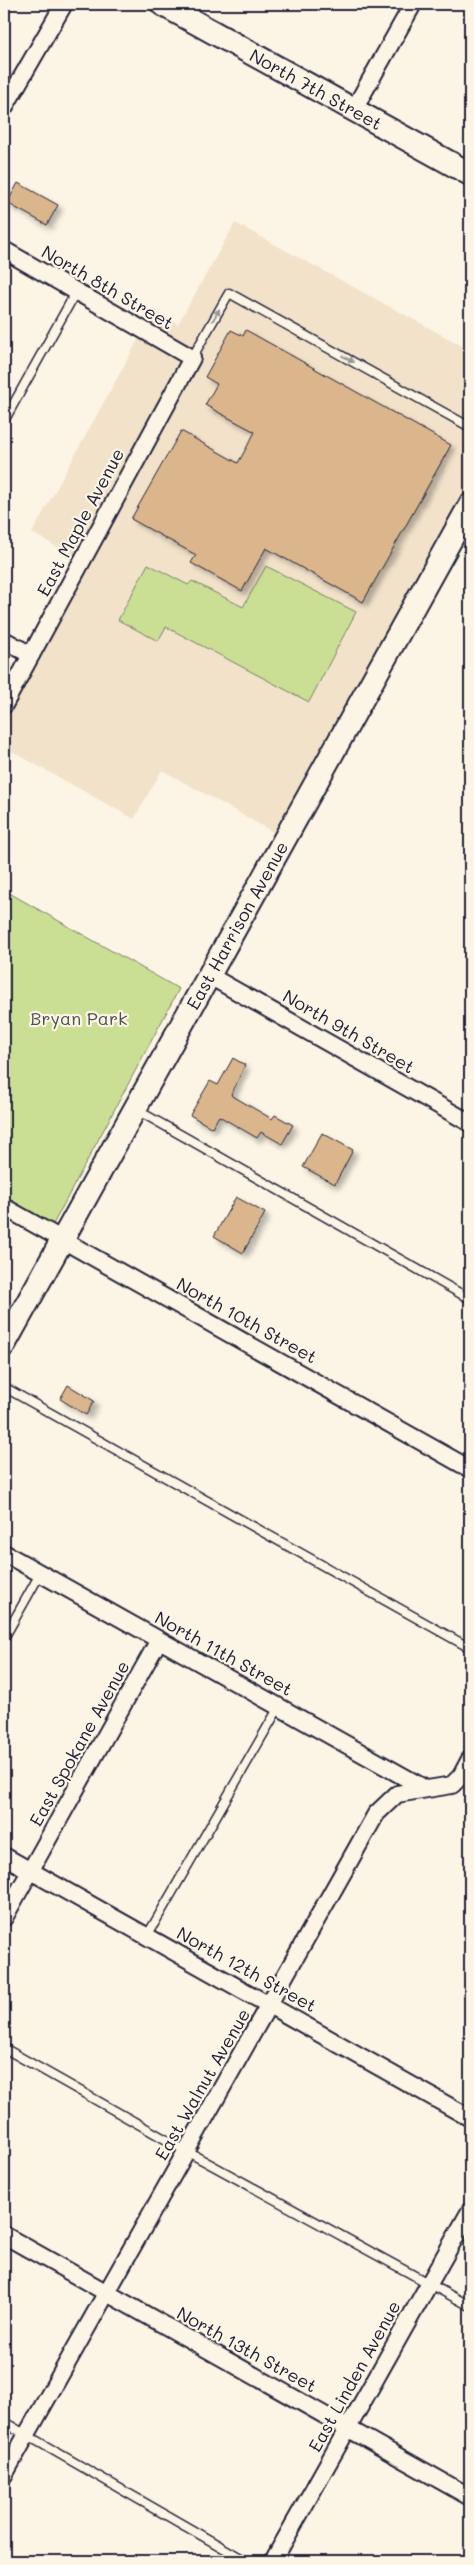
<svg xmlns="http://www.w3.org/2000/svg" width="474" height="2565" font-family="Mali,sans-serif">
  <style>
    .built { fill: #f2e2ca }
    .green { fill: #cbdf94; stroke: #768068 }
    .building { fill: #dbb68c; stroke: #22223b; filter: url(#shadow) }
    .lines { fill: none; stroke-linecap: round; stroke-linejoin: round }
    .lane-casing { stroke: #22223b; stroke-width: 11 }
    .street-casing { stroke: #22223b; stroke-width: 20 }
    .secondary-casing { stroke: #22223b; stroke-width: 26 }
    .lane { stroke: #fcf5e5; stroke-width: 8 }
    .street { stroke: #fcf5e5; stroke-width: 16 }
    .secondary { stroke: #fcf5e5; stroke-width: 22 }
    .oneway { fill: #9a9698 }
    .labels { text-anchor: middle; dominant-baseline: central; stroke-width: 4.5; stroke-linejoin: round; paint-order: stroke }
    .street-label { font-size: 18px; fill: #22223b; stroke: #fcf5e5 }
    .park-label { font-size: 18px; fill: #4c5151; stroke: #fcf5e5 }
  </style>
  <defs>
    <filter id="shadow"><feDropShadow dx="4.5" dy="4.5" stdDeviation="2.5" flood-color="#0004"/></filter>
  </defs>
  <rect width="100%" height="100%" fill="#fcf5e5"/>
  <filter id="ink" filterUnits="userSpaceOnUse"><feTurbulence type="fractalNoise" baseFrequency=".02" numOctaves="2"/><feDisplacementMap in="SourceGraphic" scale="10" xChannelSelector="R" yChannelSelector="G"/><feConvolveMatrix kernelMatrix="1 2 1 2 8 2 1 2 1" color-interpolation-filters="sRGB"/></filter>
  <g filter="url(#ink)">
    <polygon class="built" points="235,223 470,350 470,482 273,832 162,770 134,819 4,747 4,722 90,565 32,533 154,311 178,324"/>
    <g class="green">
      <polygon points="148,564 188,585 192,581 243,607 266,566 356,612 309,702 166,627 158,641 118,620"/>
      <polygon points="4,890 179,989 50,1230 4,1206"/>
    </g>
    <g class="building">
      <polygon points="18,183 58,205 47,225 7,203"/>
      <polygon points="231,330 243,336 246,330 451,445 363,602 266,548 242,591 191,563 196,555 131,519 181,431 238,463 255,432 205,405 217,384 205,377"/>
      <polygon points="233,1058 245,1065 231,1095 272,1119 275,1115 293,1125 282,1144 261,1132 257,1138 219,1116 212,1128 190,1115 210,1081 218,1085"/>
      <polygon points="322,1133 353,1150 335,1184 303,1167"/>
      <polygon points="236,1197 265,1213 243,1253 214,1236"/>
      <polygon points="68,1385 94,1401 86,1415 60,1399"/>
    </g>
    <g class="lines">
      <defs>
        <g id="lane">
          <polyline points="192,358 229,293 470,427"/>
          <polyline points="4,421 76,292"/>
          <polyline points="137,1110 470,1299"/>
          <polyline points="4,1387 470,1648"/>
          <polyline points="4,1638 40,1574"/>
          <polyline points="147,1936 279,1707"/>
          <polyline points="4,2048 186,2151 470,2306"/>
          <polyline points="4,2422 246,2561"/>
        </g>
        <g id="street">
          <polyline points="4,108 64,4"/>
          <polyline points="353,111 413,4"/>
          <polyline points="4,250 192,358 4,705"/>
          <polyline points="4,640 31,655"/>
          <polyline points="208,975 470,1123"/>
          <polyline points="4,1207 470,1469"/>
          <polyline points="4,1553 424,1788"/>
          <polyline points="4,1856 470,2118"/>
          <polyline points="4,1918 159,1640"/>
          <polyline points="4,2235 470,2497"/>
          <polyline points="4,2475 376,1814 397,1794 452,1785 461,1776 470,1759"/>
          <polyline points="273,2561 470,2211"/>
        </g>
        <g id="secondary">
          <path id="s1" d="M162,4l308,170"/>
          <path id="s2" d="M4,1345l466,-840"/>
        </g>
      </defs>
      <use href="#lane" class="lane-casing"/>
      <use href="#street" class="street-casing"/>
      <use href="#secondary" class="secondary-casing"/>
      <use href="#lane" class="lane"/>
      <use href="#street" class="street"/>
      <use href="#secondary" class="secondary"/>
    </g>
    <defs><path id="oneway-solid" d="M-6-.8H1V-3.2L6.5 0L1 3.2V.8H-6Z" transform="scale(1.25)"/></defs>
    <g class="oneway">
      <use href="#oneway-solid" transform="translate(216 315) rotate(-60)"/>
      <use href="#oneway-solid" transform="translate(348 359) rotate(29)"/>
    </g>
  </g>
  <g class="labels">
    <g class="street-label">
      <text stroke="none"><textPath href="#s1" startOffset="176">North 7th Street</textPath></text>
      <text transform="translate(108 287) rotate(30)">North 8th Street</text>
      <text transform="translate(80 522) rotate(-62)">East Maple Avenue</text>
      <text stroke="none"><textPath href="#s2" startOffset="480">East Harrison Avenue</textPath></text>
      <text transform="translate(349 1031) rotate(30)">North 9th Street</text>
      <text transform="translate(247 1320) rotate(29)">North 10th Street</text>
      <text transform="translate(224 1653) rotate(29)">North 11th Street</text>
      <text transform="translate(79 1743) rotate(-61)">East Spokane Avenue</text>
      <text transform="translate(247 1969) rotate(29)">North 12th Street</text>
      <text transform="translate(202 2084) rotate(-60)">East Walnut Avenue</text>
      <text transform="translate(247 2349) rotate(29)">North 13th Street</text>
      <text transform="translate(354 2376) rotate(-61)">East Linden Avenue</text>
    </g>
    <g class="park-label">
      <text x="79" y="1018">Bryan Park</text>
    </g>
  </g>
  <rect width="474" height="2565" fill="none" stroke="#fcf5e5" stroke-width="20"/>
  <rect x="10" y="10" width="454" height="2545" fill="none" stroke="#22223b" stroke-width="2" filter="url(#ink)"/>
</svg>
